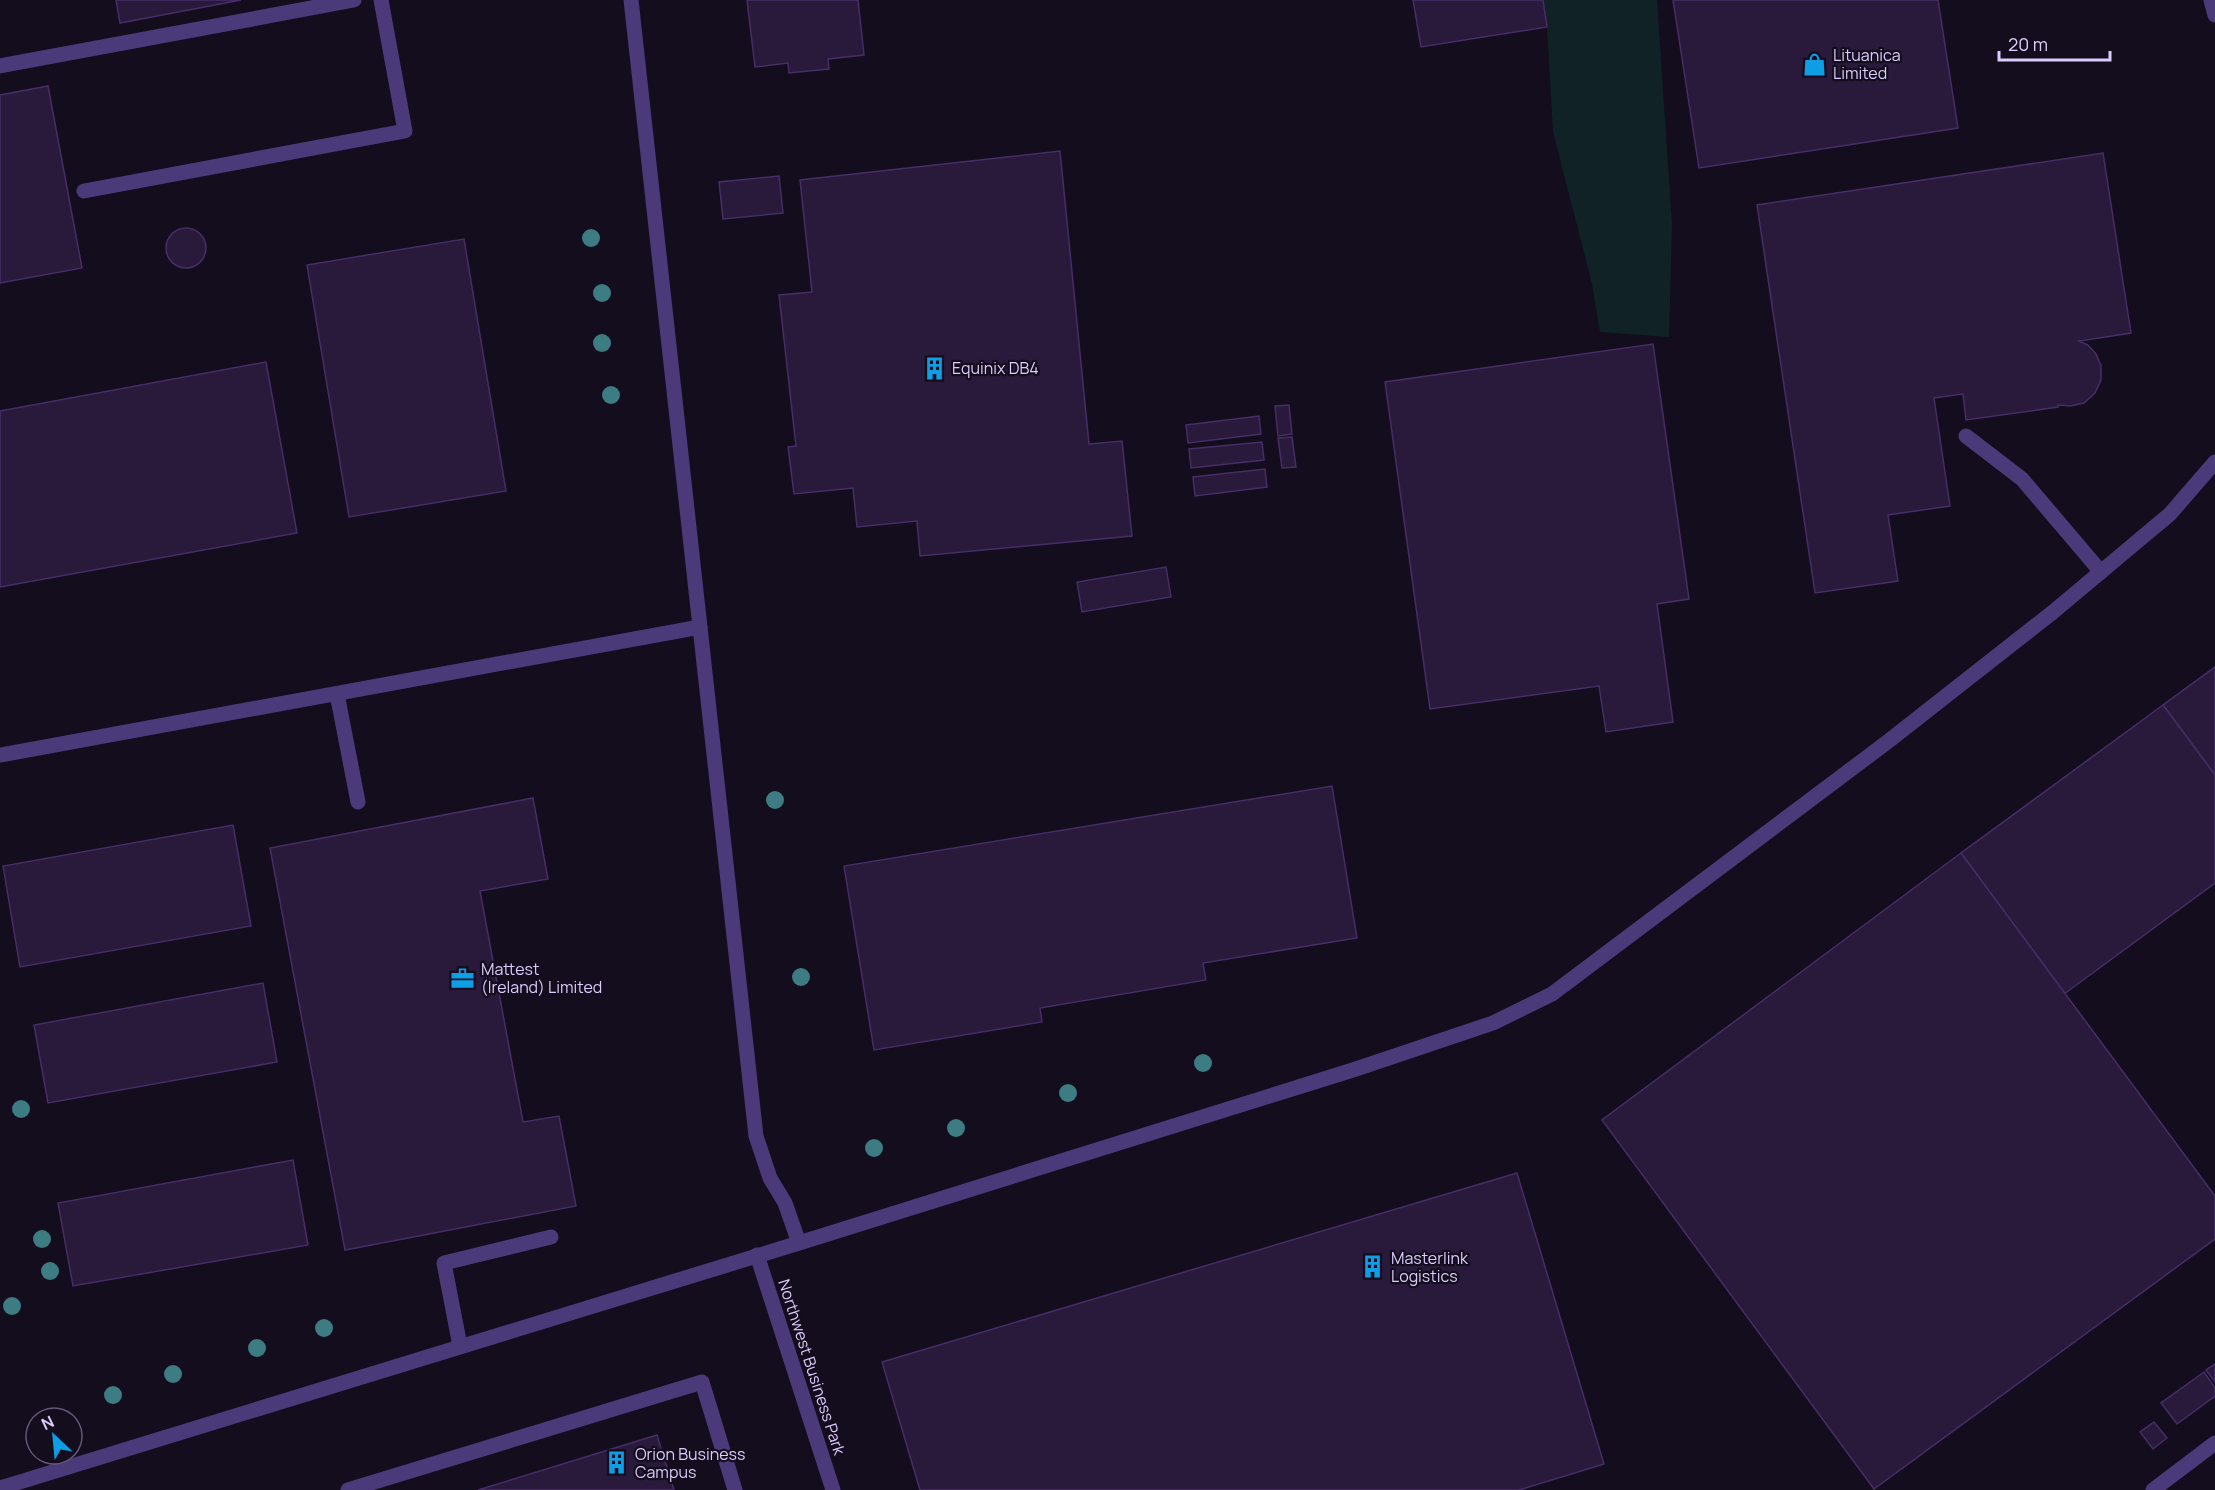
<svg xmlns="http://www.w3.org/2000/svg" width="2215" height="1490" font-family="Manrope,sans-serif">
  <style>
    .green { fill: #102226 }
    .building { fill: #291a3c; stroke: #462d67; stroke-width: 1.5 }
    .lines { fill: none; stroke-linecap: round; stroke-linejoin: round }
    .service { stroke: #4b3a79; stroke-width: 15 }
    .minor { stroke: #4b3a79; stroke-width: 15 }
    .tree { fill: #3c7c82 }
    .labels { text-anchor: middle; dominant-baseline: central; stroke-width: 4.5; stroke-linejoin: round; paint-order: stroke }
    .poi-label { font-size: 16px; fill: #dccbfc; stroke: #130d1d; text-anchor: start }
    .street-label { font-size: 16px; fill: #dccbfc; stroke: #130d1d }
  </style>
  <rect width="100%" height="100%" fill="#130d1d"/>
  <polygon class="green" points="1543,0 1657,0 1672,224 1669,337 1600,332 1592,284 1553,132 1547,27"/>
  <g class="building">
    <polygon points="116,0 241,0 120,23"/>
    <polygon points="747,0 858,0 864,55 828,59 829,69 789,73 788,63 755,67"/>
    <polygon points="1413,0 1543,0 1547,27 1421,47"/>
    <polygon points="1673,0 1938,0 1958,128 1699,168"/>
    <polygon points="48,86 82,268 0,283 0,95"/>
    <polygon points="1060,151 1089,444 1122,441 1132,536 920,556 917,521 857,527 853,488 794,494 788,447 796,446 779,295 812,292 800,180"/>
    <polygon points="2103,153 2131,333 2079,341 2088,345 2096,354 2101,366 2101,380 2095,393 2084,403 2070,406 2058,405 2058,407 1966,420 1963,394 1934,398 1950,506 1888,515 1898,581 1815,593 1757,205"/>
    <polygon points="779,176 783,213 723,219 719,182"/>
    <circle cx="186" cy="248" r="20"/>
    <polygon points="464,239 506,491 349,517 307,265"/>
    <polygon points="1653,344 1689,599 1657,604 1673,722 1606,732 1599,686 1430,709 1385,382"/>
    <polygon points="266,362 297,533 0,587 0,411"/>
    <polygon points="1289,405 1292,434 1278,436 1275,406"/>
    <polygon points="1259,416 1261,434 1188,443 1186,425"/>
    <polygon points="1292,437 1296,467 1282,468 1278,438"/>
    <polygon points="1262,442 1264,460 1191,468 1189,449"/>
    <polygon points="1265,469 1267,487 1195,496 1193,477"/>
    <polygon points="1166,567 1171,597 1082,612 1077,582"/>
    <polygon points="2215,667 2215,775 2163,705"/>
    <polygon points="2163,705 2215,775 2215,883 2064,994 1961,853"/>
    <polygon points="1332,786 1357,938 1203,963 1206,980 1040,1008 1042,1022 874,1050 844,866"/>
    <polygon points="533,798 548,879 480,891 523,1122 559,1116 576,1206 345,1250 270,848"/>
    <polygon points="233,825 251,926 20,967 3,866"/>
    <polygon points="1961,853 2215,1196 2215,1239 1874,1489 1602,1120"/>
    <polygon points="263,983 277,1062 48,1103 34,1025"/>
    <polygon points="293,1160 308,1245 73,1286 58,1203"/>
    <polygon points="1517,1173 1604,1464 1519,1490 920,1490 882,1362"/>
    <polygon points="2215,1364 2215,1382 2206,1370"/>
    <polygon points="2204,1372 2215,1388 2215,1396 2177,1424 2161,1403"/>
    <polygon points="2154,1422 2167,1438 2153,1449 2140,1432"/>
    <polygon points="657,1435 674,1490 478,1490"/>
  </g>
  <g class="lines">
    <g class="service">
      <polyline points="0,66 354,0"/>
      <polyline points="84,191 405,131 381,0"/>
      <polyline points="1966,436 2022,479 2101,572"/>
      <polyline points="337,694 358,802"/>
      <polyline points="460,1346 444,1263 551,1237"/>
      <polyline points="348,1490 702,1382 735,1490"/>
      <polyline points="2153,1490 2215,1443"/>
    </g>
    <g class="minor">
      <polyline points="631,0 756,1136 770,1178 785,1203 799,1243"/>
      <polyline points="2211,0 2215,15"/>
      <polyline points="0,755 700,627"/>
      <polyline points="757,1255 833,1490"/>
      <polyline points="0,1488 799,1243 1356,1069 1493,1023 1552,994 1886,743 2053,612 2170,514 2215,462"/>
    </g>
  </g>
  <g class="tree">
    <circle cx="591" cy="238" r="9"/>
    <circle cx="602" cy="293" r="9"/>
    <circle cx="602" cy="343" r="9"/>
    <circle cx="611" cy="395" r="9"/>
    <circle cx="775" cy="800" r="9"/>
    <circle cx="801" cy="977" r="9"/>
    <circle cx="1203" cy="1063" r="9"/>
    <circle cx="1068" cy="1093" r="9"/>
    <circle cx="21" cy="1109" r="9"/>
    <circle cx="956" cy="1128" r="9"/>
    <circle cx="874" cy="1148" r="9"/>
    <circle cx="42" cy="1239" r="9"/>
    <circle cx="50" cy="1271" r="9"/>
    <circle cx="12" cy="1306" r="9"/>
    <circle cx="324" cy="1328" r="9"/>
    <circle cx="257" cy="1348" r="9"/>
    <circle cx="173" cy="1374" r="9"/>
    <circle cx="113" cy="1395" r="9"/>
  </g>
  <defs>
    <symbol id="shop-bare" viewBox="-9 -9 18 18"><path d="M-5-2.5h2.3a2.7 3.5 0 0 1 5.4 0H5L5.5 6h-11ZM-1.5-2.5h3a1.5 2.3 0 0 0-3 0Z" fill="#0d9ee6" stroke="#130d1d" stroke-width="2.5" paint-order="stroke"/></symbol>
    <symbol id="building-bare" viewBox="-9 -9 18 18"><path d="M-4-6H4V6H1V3H-1V6H-4ZM-2.5-4.3h1.7v1.8h-1.7ZM.8-4.3h1.7v1.8H.8ZM-2.5-1h1.7V.8h-1.7ZM.8-1h1.7V.8H.8Z" fill="#0d9ee6" stroke="#130d1d" stroke-width="2.5" paint-order="stroke"/></symbol>
    <symbol id="office-bare" viewBox="-9 -9 18 18"><path d="M-6-3h4V-5.5h4V-3h4V5H-6ZM-1-4.5V-3h2v-1.5ZM-6 0V1H6V0Z" fill="#0d9ee6" stroke="#130d1d" stroke-width="2.5" paint-order="stroke"/></symbol>
  </defs>
  <g fill-rule="evenodd">
    <use href="#shop-bare" x="1798" y="48" width="33" height="33"/>
    <use href="#building-bare" x="918" y="352" width="33" height="33"/>
    <use href="#office-bare" x="446" y="962" width="33" height="33"/>
    <use href="#building-bare" x="1356" y="1250" width="33" height="33"/>
    <use href="#building-bare" x="600" y="1446" width="33" height="33"/>
  </g>
  <g class="labels">
    <g class="poi-label">
      <text x="1833" y="55">Lituanica<tspan x="1833" dy="18">Limited</tspan></text>
      <text x="952" y="368">Equinix DB4</text>
      <text x="481" y="969">Mattest<tspan x="481" dy="18">(Ireland) Limited</tspan></text>
      <text x="1391" y="1258">Masterlink<tspan x="1391" dy="18">Logistics</tspan></text>
      <text x="635" y="1454">Orion Business<tspan x="635" dy="18">Campus</tspan></text>
    </g>
    <g class="street-label">
      <text transform="translate(812 1367) rotate(72)">Northwest Business Park</text>
    </g>
  </g>
  <g transform="translate(54 1436) rotate(334)"><circle r="28" fill="#130d1d" stroke="#635976" stroke-width="1.5"/>
  <path d="M0-4.5L10 22L0 15L-10 22Z" fill="#0d9ee6"/>
  <text y="-9" font-size="16" font-weight="bold" text-anchor="middle" fill="#dccbfc">N</text>
  </g>
  <path d="M1999 51v9h111v-9" fill="none" stroke="#dccbfc" stroke-width="3"/>
  <text x="2008" y="51" font-size="18" fill="#dccbfc" stroke="#130d1d" stroke-width="4.5" paint-order="stroke">20 m</text>
</svg>
